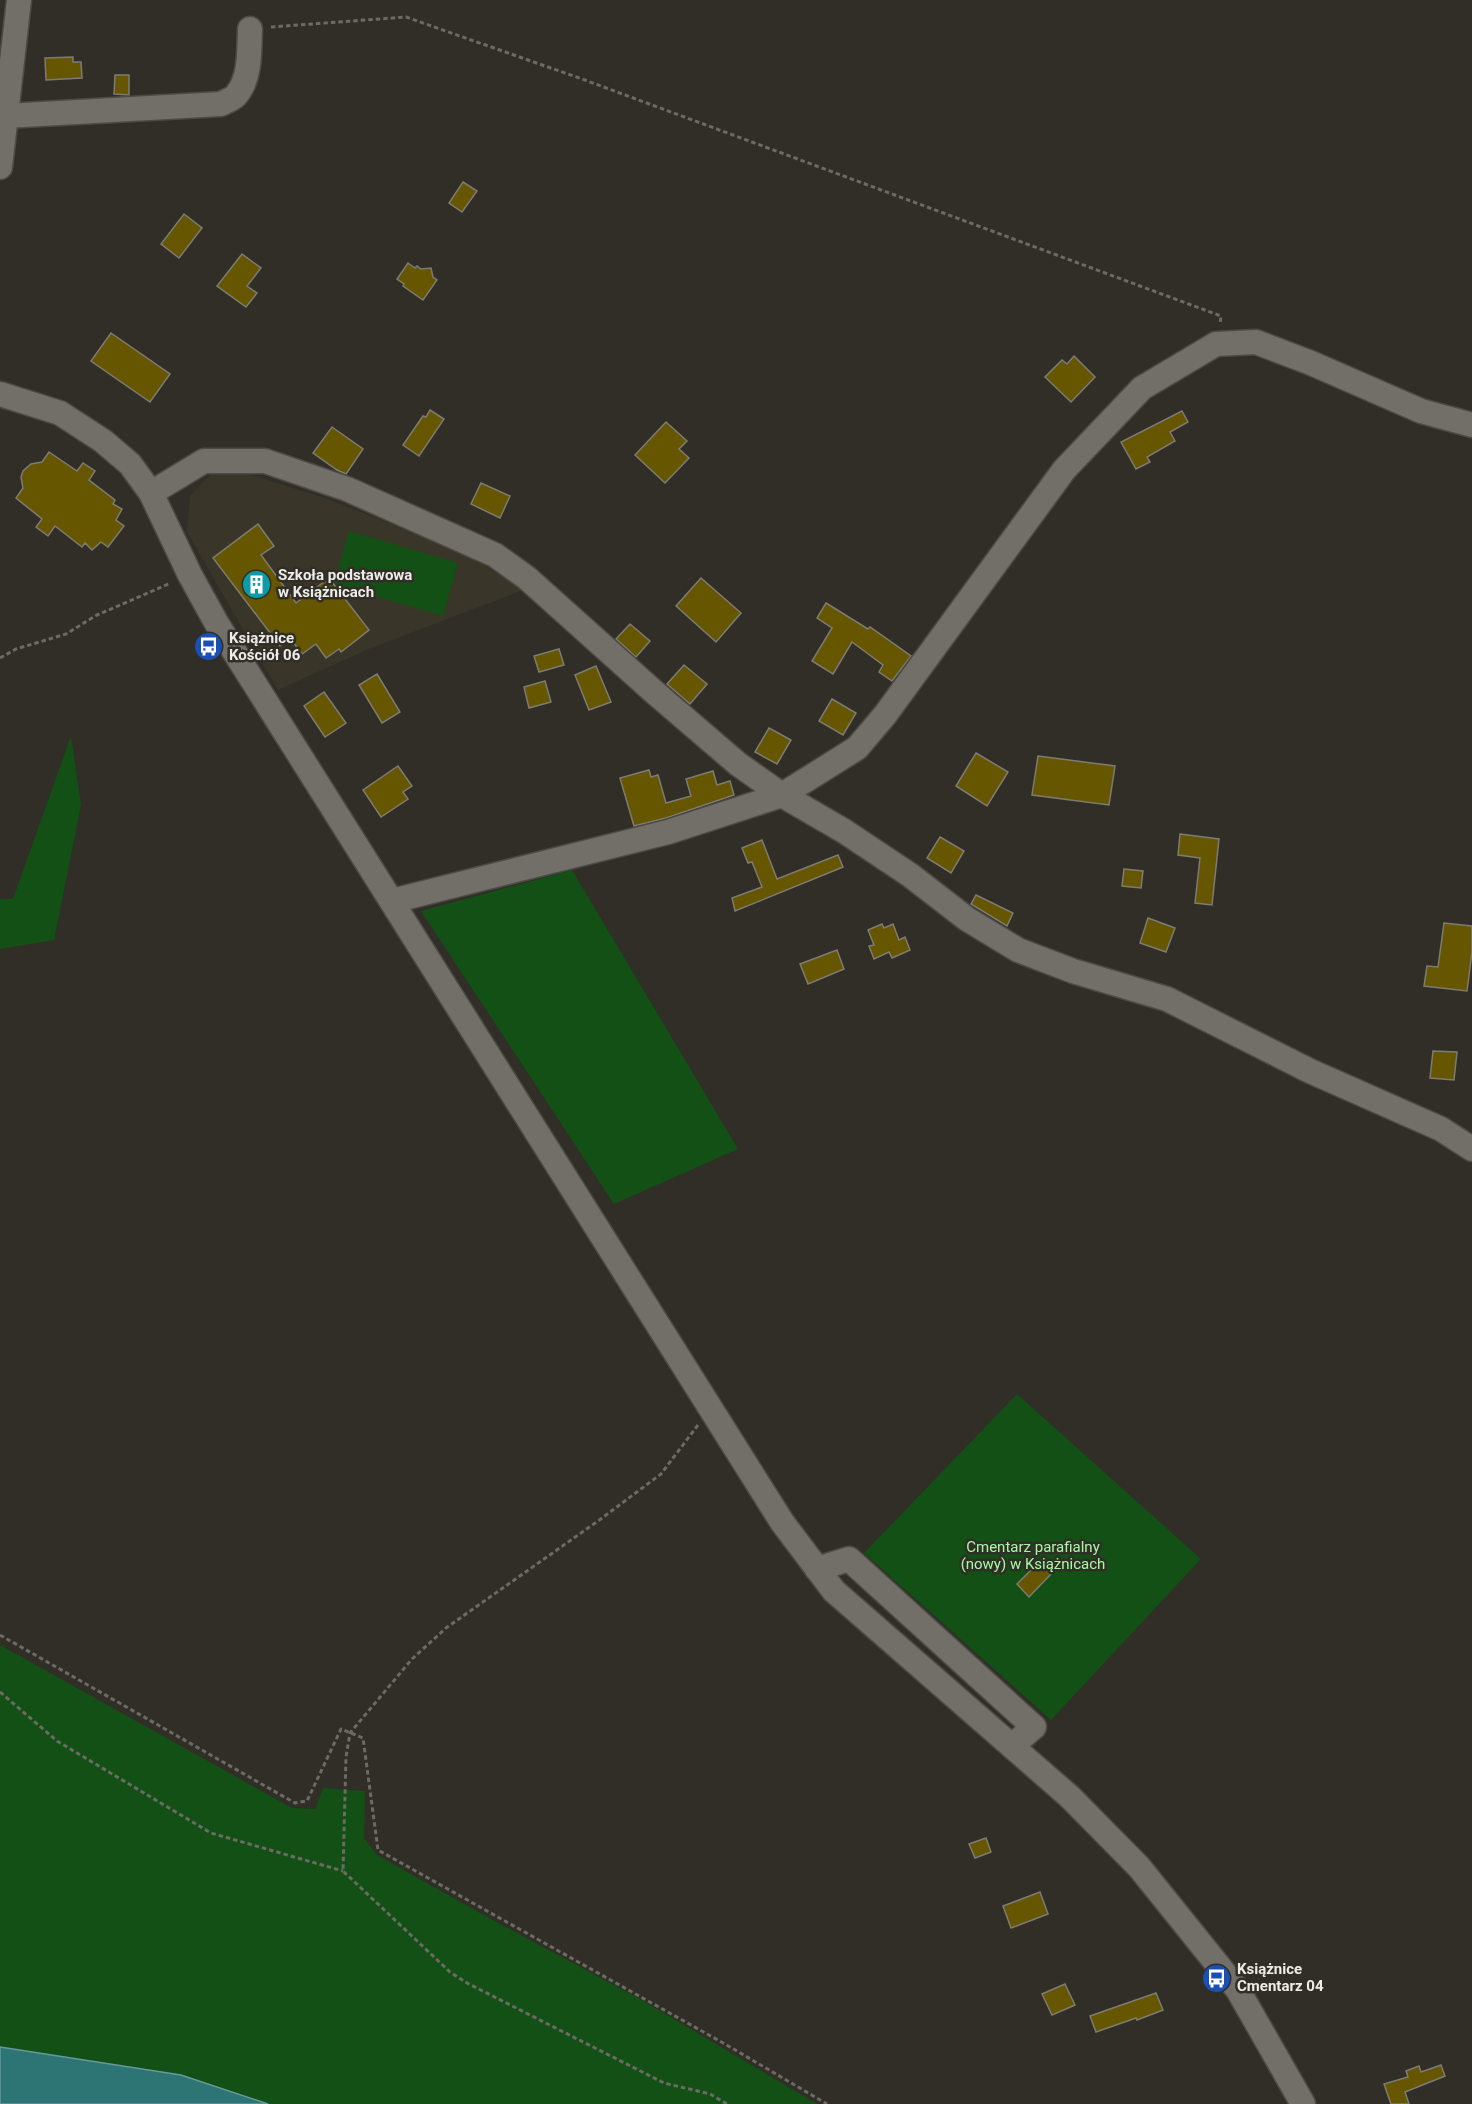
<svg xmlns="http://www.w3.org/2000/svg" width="1472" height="2104" font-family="Roboto,sans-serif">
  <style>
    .built { fill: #393629 }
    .green { fill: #135015 }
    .water { fill: #2d7575; stroke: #679998; stroke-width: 1.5 }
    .building { fill: #665600; stroke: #7d7b73; stroke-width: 1.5 }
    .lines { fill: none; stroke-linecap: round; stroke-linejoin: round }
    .minor-casing { stroke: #4b4a44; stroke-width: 27 }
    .path { stroke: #6b6a63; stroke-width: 3; stroke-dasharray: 4.5 3; stroke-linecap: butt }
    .minor { stroke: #716f67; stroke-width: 24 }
    .labels { text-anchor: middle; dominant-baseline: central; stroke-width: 5; stroke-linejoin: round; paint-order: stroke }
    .poi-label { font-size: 15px; font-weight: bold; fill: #edece8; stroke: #302e27; text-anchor: start }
    .park-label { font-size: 15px; fill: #a3fba1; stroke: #302e27 }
  </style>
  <rect width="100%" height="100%" fill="#302e27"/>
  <polygon class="built" points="242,472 331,500 464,553 523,590 366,650 278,690 187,532 190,496 212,473"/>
  <g class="green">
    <polygon points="349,531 458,563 443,616 334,584"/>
    <polygon points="71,736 81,805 54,940 0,949 0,899 13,899"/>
    <polygon points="572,870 738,1149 614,1204 421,911"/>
    <polygon points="1017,1394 1201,1559 1051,1720 864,1553"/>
    <polygon points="0,1645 292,1808 315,1809 323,1788 365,1791 364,1838 377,1855 498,1923 642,2000 817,2104 268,2104 181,2075 0,2047"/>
  </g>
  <polygon class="water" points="0,2047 181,2075 268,2104 0,2104"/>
  <g class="building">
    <polygon points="73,57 73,62 81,62 82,78 46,80 45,58"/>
    <polygon points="115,75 129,75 129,95 114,94"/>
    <polygon points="463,182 477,191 462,212 449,203"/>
    <polygon points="184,214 202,228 179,258 161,244"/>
    <polygon points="242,254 261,268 247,286 257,293 246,307 217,286"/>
    <polygon points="408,263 415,268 417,266 421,269 431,268 433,277 437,280 423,300 403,286 404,284 397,279"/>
    <polygon points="111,333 170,374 150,402 91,361"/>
    <polygon points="1074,356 1095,377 1071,402 1045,377 1062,360 1067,364"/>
    <polygon points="430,410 444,419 419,456 403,445 423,416 426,417"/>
    <polygon points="1182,411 1188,422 1170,432 1175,441 1147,457 1150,462 1136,469 1121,442"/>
    <polygon points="666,422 687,441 679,449 689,458 665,483 635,455"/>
    <polygon points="332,427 363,449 346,474 337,470 313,453"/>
    <polygon points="49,452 77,471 83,463 95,471 89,480 115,500 113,504 122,509 116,520 124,526 108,547 101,542 92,550 85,543 82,547 55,526 48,536 36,527 42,519 16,498 23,488 21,477 23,471 31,464 42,462"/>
    <polygon points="481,483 510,496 500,518 471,504"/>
    <polygon points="258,524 274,546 261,555 296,603 329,578 369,630 341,652 339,649 326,658 316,644 302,654 290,638 280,646 213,558"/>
    <polygon points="701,578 741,613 716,642 676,606"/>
    <polygon points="826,603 868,629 870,627 911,656 892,681 879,672 883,665 852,642 833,674 812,661 832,628 817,618"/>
    <polygon points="630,624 650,641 636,657 616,639"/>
    <polygon points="559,649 564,665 539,672 534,656"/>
    <polygon points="684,665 707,684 690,704 667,684"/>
    <polygon points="596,666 611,702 589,710 575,675"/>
    <polygon points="377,674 400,712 382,723 359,685"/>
    <polygon points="545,681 551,702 529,708 524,687"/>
    <polygon points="324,692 346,723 325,737 304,706"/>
    <polygon points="832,699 856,713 843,735 819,721"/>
    <polygon points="769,728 791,740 777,764 755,752"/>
    <polygon points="976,753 1008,772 987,806 956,786"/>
    <polygon points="1038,756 1115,766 1109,805 1032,795"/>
    <polygon points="398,766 412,786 403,792 408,799 381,817 363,790"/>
    <polygon points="649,770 651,777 658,775 666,803 691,796 686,779 713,771 717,785 730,781 734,795 666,818 634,826 620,778"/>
    <polygon points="1180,834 1219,839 1212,905 1195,903 1200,858 1178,855"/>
    <polygon points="940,837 964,851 951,873 927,858"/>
    <polygon points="762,840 777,879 838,855 843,867 735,911 732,898 762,887 752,862 748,863 742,848"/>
    <polygon points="1124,869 1143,871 1141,888 1122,886"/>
    <polygon points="976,895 1013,913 1007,926 971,904"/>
    <polygon points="1148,918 1175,928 1166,952 1140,943"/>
    <polygon points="1444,923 1472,926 1472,952 1467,991 1424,986 1427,966 1438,967"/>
    <polygon points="882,924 884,928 893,924 899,940 905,937 910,950 892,958 889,952 874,959 869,946 874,945 868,930"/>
    <polygon points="837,950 844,969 808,984 800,964"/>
    <polygon points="1433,1051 1457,1052 1454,1080 1430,1078"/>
    <polygon points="1042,1563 1052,1573 1029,1597 1017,1584 1035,1566 1037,1568"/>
    <polygon points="986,1838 991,1852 975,1858 969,1844"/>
    <polygon points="1040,1892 1048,1914 1011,1928 1003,1906"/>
    <polygon points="1065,1984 1075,2005 1052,2015 1042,1994"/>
    <polygon points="1156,1993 1163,2010 1137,2020 1136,2018 1096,2032 1090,2016"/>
    <polygon points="1441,2065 1445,2076 1405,2092 1409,2104 1391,2104 1384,2084 1408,2077 1406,2071 1419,2066 1421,2072"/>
  </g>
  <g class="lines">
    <defs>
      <g id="minor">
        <path d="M5,116l216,-12c5,-3 13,-5 16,-10 14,-17 12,-45 13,-65"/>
        <polyline points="0,167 19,0"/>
        <polyline points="0,394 60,413 103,441 130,464 151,493 190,575 217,624 782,1522 834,1591 1070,1797 1139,1867 1238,1990 1303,2104"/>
        <polyline points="151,493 204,461 265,461 347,489 495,555 527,578 653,691 738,764 782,795 844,831 910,875 967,919 1018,950 1073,971 1167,999 1310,1071 1441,1129 1472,1149"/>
        <polyline points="392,901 668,832 782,795 857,748 885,715 1064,470 1142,388 1216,344 1256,342 1311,363 1421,411 1472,425"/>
        <polyline points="817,1569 849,1559 1034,1727 1012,1746"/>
      </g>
    </defs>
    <use href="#minor" class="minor-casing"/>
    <g class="path">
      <polyline points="271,27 406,17 582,79 1221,316 1220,325"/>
      <polyline points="0,658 16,649 66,634 97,615 171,583"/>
      <polyline points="698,1425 661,1474 598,1521 446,1628 412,1659 350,1733 346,1757 343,1871 450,1972 467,1983 664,2083 710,2094 727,2104"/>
      <polyline points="0,1635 295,1803 307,1801 341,1729 363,1738 378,1850 725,2044 827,2104"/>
      <polyline points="0,1692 57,1741 211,1833 343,1871"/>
    </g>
    <use href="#minor" class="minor"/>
  </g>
  <defs>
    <symbol id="building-disc" viewBox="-11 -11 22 22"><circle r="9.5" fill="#0f9aa8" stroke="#302e27"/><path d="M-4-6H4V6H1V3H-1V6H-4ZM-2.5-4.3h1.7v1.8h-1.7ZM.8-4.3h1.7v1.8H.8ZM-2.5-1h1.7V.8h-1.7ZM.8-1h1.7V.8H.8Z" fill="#fff"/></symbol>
    <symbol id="bus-disc" viewBox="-11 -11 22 22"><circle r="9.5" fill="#1a4fb4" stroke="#302e27"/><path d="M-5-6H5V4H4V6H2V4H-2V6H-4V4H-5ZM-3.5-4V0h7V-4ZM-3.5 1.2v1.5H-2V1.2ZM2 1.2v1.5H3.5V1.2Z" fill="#fff"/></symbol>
  </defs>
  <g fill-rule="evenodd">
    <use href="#building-disc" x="240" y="568" width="33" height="33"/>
    <use href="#bus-disc" x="192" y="630" width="33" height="33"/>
    <use href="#bus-disc" x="1200" y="1962" width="33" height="33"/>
  </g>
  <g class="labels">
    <g class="poi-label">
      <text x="278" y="575">Szkoła podstawowa<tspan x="278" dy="17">w Książnicach</tspan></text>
      <text x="229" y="638">Książnice<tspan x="229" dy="17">Kościół 06</tspan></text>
      <text x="1237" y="1969">Książnice<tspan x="1237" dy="17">Cmentarz 04</tspan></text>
    </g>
    <g class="park-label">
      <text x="1033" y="1547">Cmentarz parafialny<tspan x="1033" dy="17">(nowy) w Książnicach</tspan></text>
    </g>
  </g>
</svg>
